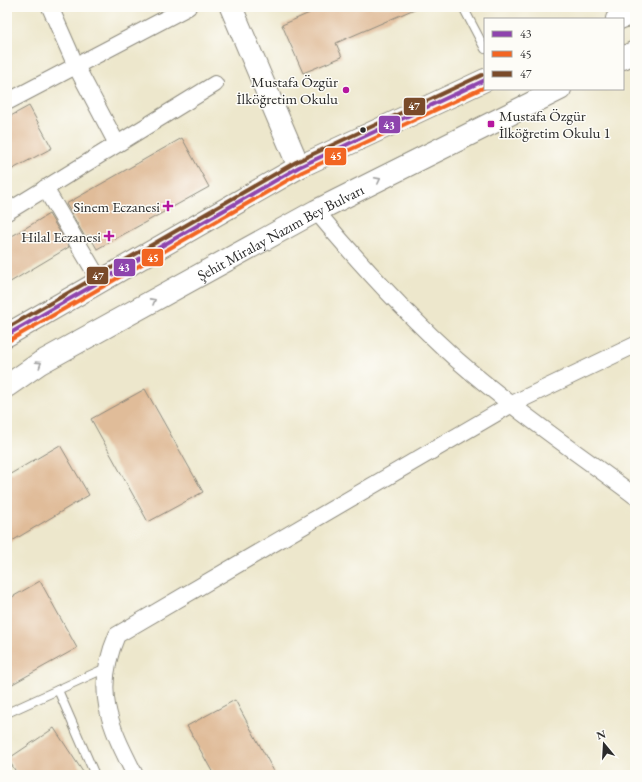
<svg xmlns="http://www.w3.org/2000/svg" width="642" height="782" font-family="'EB Garamond',serif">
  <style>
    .building { fill: #e0bc99 }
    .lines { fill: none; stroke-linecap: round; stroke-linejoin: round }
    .lane-casing { stroke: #8c897c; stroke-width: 10 }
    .street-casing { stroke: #8c897c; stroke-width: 18 }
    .secondary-casing { stroke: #8c897c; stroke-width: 24 }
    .primary-casing { stroke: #8c897c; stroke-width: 24 }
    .lane { stroke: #fff; stroke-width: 8 }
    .street { stroke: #fff; stroke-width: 16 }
    .secondary { stroke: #fff; stroke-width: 22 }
    .primary { stroke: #fff; stroke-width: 22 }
    .bus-1-casing { stroke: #fdfcf7; stroke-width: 7 }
    .bus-2-casing { stroke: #fdfcf7; stroke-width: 7 }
    .bus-3-casing { stroke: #fdfcf7; stroke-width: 7 }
    .bus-1 { stroke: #8e44ad; stroke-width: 4 }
    .bus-2 { stroke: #f26522; stroke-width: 4 }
    .bus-3 { stroke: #7a4b2a; stroke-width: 4 }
    .oneway { stroke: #a0a0a0 }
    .poi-dot { fill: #b5179e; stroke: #fdfcf7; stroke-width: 1.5 }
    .bus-dot { fill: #2b2b2b; stroke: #fdfcf7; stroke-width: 1.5 }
    .labels { text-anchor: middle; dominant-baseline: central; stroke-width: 3; stroke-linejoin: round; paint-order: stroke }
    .poi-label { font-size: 15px; fill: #2b2b2b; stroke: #fdfcf7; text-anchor: end }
    .street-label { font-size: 15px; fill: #2b2b2b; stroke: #fdfcf7 }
    .line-badge { stroke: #fdfcf7; stroke-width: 1.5 }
    .badge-label { font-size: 11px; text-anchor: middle; font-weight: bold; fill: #fff }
  </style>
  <rect width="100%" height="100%" fill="#fdfcf7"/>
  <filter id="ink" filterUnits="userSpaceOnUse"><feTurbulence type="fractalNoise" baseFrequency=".025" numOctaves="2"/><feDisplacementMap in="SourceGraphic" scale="8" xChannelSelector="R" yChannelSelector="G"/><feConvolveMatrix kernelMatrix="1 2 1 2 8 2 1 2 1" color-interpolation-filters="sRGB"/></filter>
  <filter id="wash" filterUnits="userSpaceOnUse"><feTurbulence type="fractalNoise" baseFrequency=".012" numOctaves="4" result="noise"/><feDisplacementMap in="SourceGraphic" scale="16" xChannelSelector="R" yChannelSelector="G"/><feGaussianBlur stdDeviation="0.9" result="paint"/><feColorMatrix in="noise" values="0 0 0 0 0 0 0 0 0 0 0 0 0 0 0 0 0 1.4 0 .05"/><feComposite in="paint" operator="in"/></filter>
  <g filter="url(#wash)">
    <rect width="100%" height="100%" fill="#ede7cc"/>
    <g id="blocks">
      <g class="building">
        <polygon points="323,7 419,7 336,43 342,57 303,73 282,25"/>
        <polygon points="29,106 52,148 7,172 7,118"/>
        <polygon points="182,138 209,187 97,249 89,235 85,237 66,204"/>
        <polygon points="49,214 69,247 7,284 7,239"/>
        <polygon points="145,389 203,492 148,522 91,419"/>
        <polygon points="60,445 89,495 7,544 7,476"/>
        <polygon points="40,581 77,648 7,687 7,600"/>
        <polygon points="235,700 276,775 214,775 187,726"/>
        <polygon points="54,728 85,775 18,775 8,759"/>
      </g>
    </g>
  </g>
  <g filter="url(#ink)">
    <use href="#blocks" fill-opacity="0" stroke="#8c897c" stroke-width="1"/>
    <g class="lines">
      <defs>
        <g id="lane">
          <polyline points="463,7 485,49"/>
          <polyline points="58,690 95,775"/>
          <polyline points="7,713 106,668"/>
        </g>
        <g id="street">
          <polyline points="50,7 76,66 117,144"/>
          <polyline points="7,102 188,7"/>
          <polyline points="45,188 100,281"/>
          <path d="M316,211c44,53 90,103 141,149 55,48 119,92 178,136"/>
          <polyline points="7,212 215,84"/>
          <path d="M135,775c-26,-51 -42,-84 -18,-140l395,-231 123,-59"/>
        </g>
        <polyline id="secondary" points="231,7 299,167"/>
        <g id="primary">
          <polyline points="617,19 635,12"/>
          <polyline points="623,58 635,52"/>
          <polyline points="7,335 299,167 485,80"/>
          <path id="s1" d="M7,386l33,-23 276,-152 244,-122"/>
        </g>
      </defs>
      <use href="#lane" class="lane-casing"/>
      <use href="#street" class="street-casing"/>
      <use href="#secondary" class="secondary-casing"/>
      <use href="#primary" class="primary-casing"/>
      <use href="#lane" class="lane"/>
      <use href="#street" class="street"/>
      <use href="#secondary" class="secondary"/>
      <use href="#primary" class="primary"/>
      <defs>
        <polyline id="bus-1" points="7,335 299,167 485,80"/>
        <polyline id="bus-2" points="10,340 302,172 485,87"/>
        <polyline id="bus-3" points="7,328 296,162 482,75"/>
      </defs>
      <use href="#bus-1" class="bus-1-casing"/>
      <use href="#bus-2" class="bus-2-casing"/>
      <use href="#bus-3" class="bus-3-casing"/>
      <use href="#bus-1" class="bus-1"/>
      <use href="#bus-2" class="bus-2"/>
      <use href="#bus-3" class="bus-3"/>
    </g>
    <defs><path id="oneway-chevron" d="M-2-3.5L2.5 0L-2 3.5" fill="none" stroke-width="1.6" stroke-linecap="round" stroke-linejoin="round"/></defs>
    <g class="oneway">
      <use href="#oneway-chevron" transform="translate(378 180) rotate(-27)"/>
      <use href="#oneway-chevron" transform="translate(153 301) rotate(-29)"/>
      <use href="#oneway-chevron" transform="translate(39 364) rotate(-33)"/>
    </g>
  </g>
  <g class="poi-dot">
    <circle cx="346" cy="90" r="4"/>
    <rect x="487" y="120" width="8" height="8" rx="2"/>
    <path d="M166 200h4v4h4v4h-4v4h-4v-4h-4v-4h4z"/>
    <path d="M107 230h4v4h4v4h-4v4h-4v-4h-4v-4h4z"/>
  </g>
  <circle class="bus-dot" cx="363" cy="130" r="3.5"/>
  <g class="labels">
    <g class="poi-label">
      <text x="338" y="81">Mustafa Özgür<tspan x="338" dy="17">İlköğretim Okulu</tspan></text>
      <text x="499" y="115" text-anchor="start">Mustafa Özgür<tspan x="499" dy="17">İlköğretim Okulu 1</tspan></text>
      <text x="160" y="206">Sinem Eczanesi</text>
      <text x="101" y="236">Hilal Eczanesi</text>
    </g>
    <g class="street-label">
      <text stroke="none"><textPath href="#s1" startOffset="314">Şehit Miralay Nazım Bey Bulvarı</textPath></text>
    </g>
  </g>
  <g class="line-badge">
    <rect x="403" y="97" width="23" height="19" rx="4" fill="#7a4b2a"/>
    <rect x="378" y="115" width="23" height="19" rx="4" fill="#8e44ad"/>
    <rect x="324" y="147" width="23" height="19" rx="4" fill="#f26522"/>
    <rect x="141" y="248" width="23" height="19" rx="4" fill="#f26522"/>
    <rect x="113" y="258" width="23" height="19" rx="4" fill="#8e44ad"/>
    <rect x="86" y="266" width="23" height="19" rx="4" fill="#7a4b2a"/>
  </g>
  <g class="badge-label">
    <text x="414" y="110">47</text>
    <text x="389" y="129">43</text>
    <text x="336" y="160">45</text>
    <text x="153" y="262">45</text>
    <text x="124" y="271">43</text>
    <text x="98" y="280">47</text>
  </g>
  <rect width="642" height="782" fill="none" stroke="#fdfcf7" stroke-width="24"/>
  <rect x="484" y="18" width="140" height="72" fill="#fdfcf7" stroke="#a9a8a5"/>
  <rect x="492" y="31" width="20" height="6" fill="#8e44ad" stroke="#a9a8a5"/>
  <text x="520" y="38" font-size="12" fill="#2b2b2b">43</text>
  <rect x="492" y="51" width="20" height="6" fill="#f26522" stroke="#a9a8a5"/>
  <text x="520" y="58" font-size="12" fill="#2b2b2b">45</text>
  <rect x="492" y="71" width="20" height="6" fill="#7a4b2a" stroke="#a9a8a5"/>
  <text x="520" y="78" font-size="12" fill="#2b2b2b">47</text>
  <g transform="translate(604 744) rotate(342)" stroke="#fdfcf7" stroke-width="3" paint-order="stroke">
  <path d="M0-3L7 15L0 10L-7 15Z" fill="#2b2b2b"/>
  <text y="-6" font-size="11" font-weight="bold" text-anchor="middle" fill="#2b2b2b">N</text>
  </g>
</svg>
